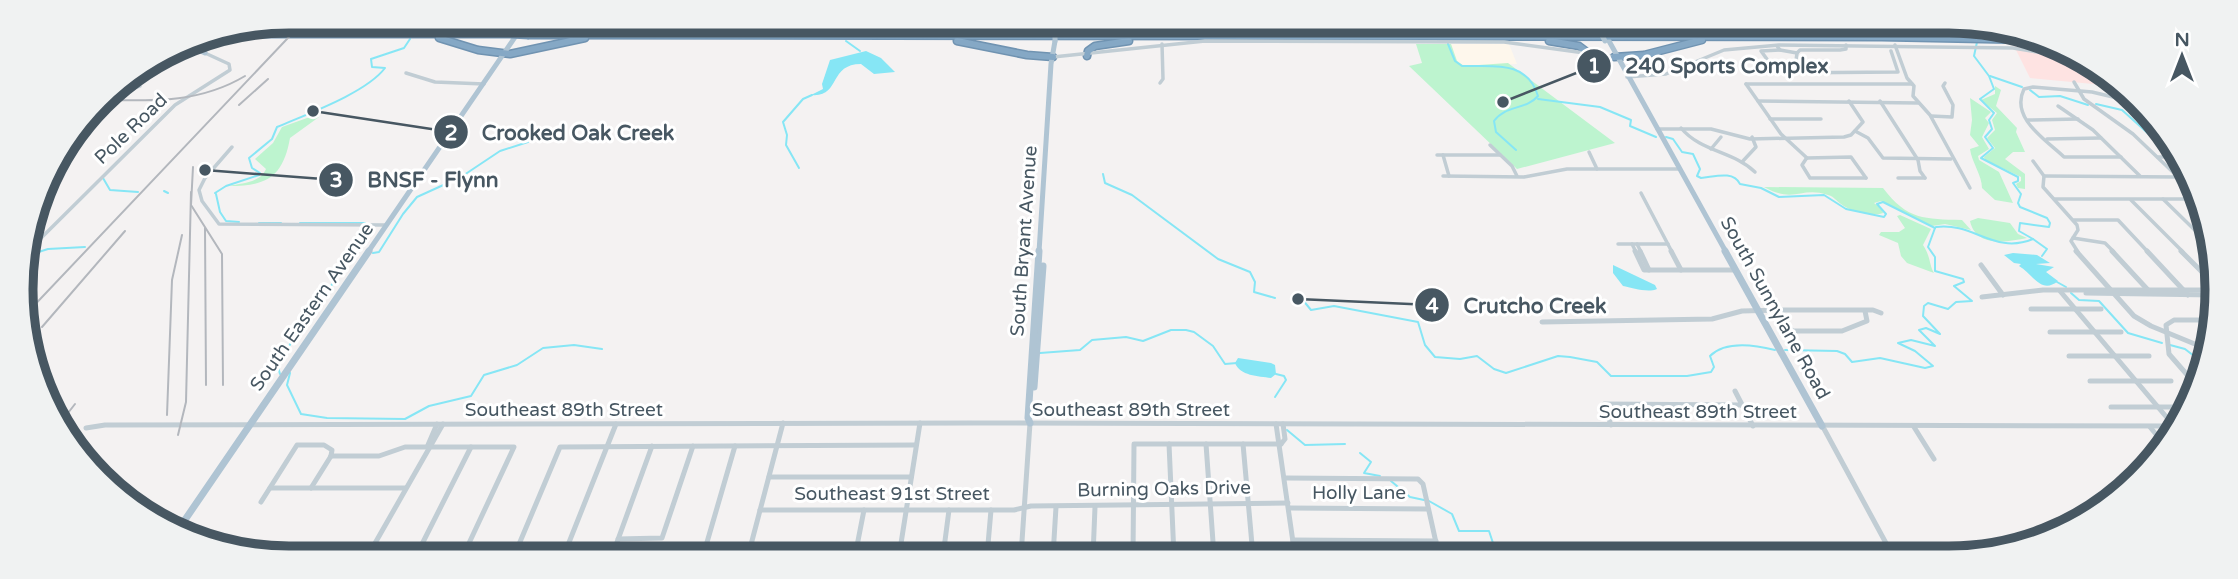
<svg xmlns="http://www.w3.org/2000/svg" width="2238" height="579" font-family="'Varela Round',sans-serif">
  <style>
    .commercial { fill: #fef7ec }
    .medical { fill: #fee3e2 }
    .green { fill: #bdf4cf }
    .water { fill: #86e6f5 }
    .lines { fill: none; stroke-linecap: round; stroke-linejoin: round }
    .stream { stroke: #86e6f5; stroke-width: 2 }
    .highway-casing { stroke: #7093b1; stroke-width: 9 }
    .minor-far1 { stroke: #c1cdd4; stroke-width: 3.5 }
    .minor { stroke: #c1cdd4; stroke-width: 5 }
    .major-far1 { stroke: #afc4d3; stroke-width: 5 }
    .major { stroke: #afc4d3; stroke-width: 7 }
    .highway { stroke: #85a8c5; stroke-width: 6 }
    .rail { stroke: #b3b7bd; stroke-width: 2 }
    .highway-bridge-casing { stroke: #7093b1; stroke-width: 9; stroke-linecap: butt }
    .major-bridge { stroke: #afc4d3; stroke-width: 5 }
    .highway-bridge { stroke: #85a8c5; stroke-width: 6 }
    .labels { text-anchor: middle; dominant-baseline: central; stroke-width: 6; stroke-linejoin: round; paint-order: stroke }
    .street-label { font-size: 19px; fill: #475762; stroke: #fff }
    .rim { fill: none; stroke: #475762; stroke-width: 9 }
    .leader { fill: none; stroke: #475762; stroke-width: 2.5 }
    .callout-dot { fill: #475762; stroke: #fff; stroke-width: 2.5 }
    .mark-label { font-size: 21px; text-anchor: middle; font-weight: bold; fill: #fff }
    .callout-label { font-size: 21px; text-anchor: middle; font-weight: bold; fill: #475762; stroke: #fff; stroke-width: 6; stroke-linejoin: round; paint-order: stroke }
  </style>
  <rect width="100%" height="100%" fill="#f4f2f2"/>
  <polygon class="commercial" points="1451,44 1509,44 1517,64 1464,66 1457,61"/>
  <polygon class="medical" points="2014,46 2068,52 2083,57 2122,91 2093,84 2030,78"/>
  <g class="green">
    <polygon points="1416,44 1451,44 1457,61 1464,66 1508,63 1615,143 1517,169 1409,66 1422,63"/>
    <polygon points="1995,86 2001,90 1996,106 2017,128 2016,132 2025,152 2013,152 2005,159 2025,174 2025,189 2018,188 2016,184 2021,181 2021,177 1985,160 1984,157 1995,148 1987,138 1995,130 1992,120 1997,113 1981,100 1995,94"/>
    <path d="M1970,98l21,14 -6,6 4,5 -7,14 7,12 -11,7 1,4 20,12 14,31 -18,-3 -13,-12c0,-13 -10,-25 -12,-39l9,-3 -9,-11 2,-15z"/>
    <path d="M319,117l-29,21c-7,39 -23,48 -61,48 13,-3 31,-3 37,-17l-11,-10 18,-16 9,-16 25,-9z"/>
    <path d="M1764,187l119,1c24,32 42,31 79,32l9,10 -26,-6 -13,2 -51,-25 -7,2 8,6 1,4c-9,4 -34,-2 -42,-9 -5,-3 -6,-7 -13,-9 -27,-9 -34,9 -64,-8z"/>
    <path d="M1900,215l31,14 -8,16c8,12 6,20 11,28l-27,-10 -6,-7 -3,-13 -19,-8 2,-3h18l6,-4 -8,-12z"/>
    <path d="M1978,218l32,5 8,11 9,4c-20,4 -51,10 -57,-17z"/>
  </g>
  <g class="water">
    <path d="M866,51l15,7 14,14 -21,2 -13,-10c-33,0 -20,34 -50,31l12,-6 -1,-5 8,-24z"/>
    <path d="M2013,253l24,2 13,8 -14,1 18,3 -8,5 12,9c-17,14 -25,-7 -39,-15l2,-2 -7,-1 -10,-8z"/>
    <path d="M1613,265l42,20 2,4c-9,4 -25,-1 -34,-3l-10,-13z"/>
    <path d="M1238,358l33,5 4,2 1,9 -5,4c-13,-2 -31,-2 -36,-15z"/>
  </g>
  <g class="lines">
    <g class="stream">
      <polyline points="421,24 424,21"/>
      <polyline points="1976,32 1979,23"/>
      <polyline points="846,41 860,51"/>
      <path d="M1448,44l7,17 7,5c29,1 65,-7 76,30 -12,14 -33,9 -44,25l2,11 20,18"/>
      <polyline points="1990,76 2022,87"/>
      <polyline points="2030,90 2039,97 2060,96 2088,105"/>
      <polyline points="1538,99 1600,107 1631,120 1630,126 1656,137"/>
      <polyline points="2096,104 2122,110 2172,155"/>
      <path d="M1666,137l7,2 9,13 11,2 7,15 -3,7 4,2c13,-1 32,-8 39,6l21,4 18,9 45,-2 22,14 38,8 2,-3 -9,-10 6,-2 52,26"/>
      <polyline points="2177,159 2179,161"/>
      <polyline points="799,168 786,145 787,135 783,122 803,99 812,95"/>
      <polyline points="1103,174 1105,183 1132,195 1218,259 1250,272 1255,282 1254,292 1275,298"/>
      <polyline points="103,178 110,190 138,192"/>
      <polyline points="164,191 168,193"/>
      <path d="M215,193l11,-7 33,-11 1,-2 -8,-5 -3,-10 23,-19 5,-12c30,-13 89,-34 108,-59l-13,-1 -1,-8 33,-11 6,-9"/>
      <polyline points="216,194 220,212 226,221 239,222"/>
      <polyline points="259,223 281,223"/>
      <polyline points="300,223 365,223"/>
      <path d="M1936,227c38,-5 58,28 97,12l-14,-8 1,-8 29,4 1,-4 -3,-5 -27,-11 -2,-4 3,-9 -8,-11 5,-2v-4l-37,-19 12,-10 -8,-11 7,-8 -3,-9 5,-7 -14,-14 14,-10 -5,-13 -15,-20 3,-14"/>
      <polyline points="2033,239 2047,249 2042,256"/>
      <polyline points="373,253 379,252 403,214 417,197 461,177 500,151 528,142"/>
      <polyline points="26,256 48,249 85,247"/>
      <polyline points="2057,282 2066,287"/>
      <polyline points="2071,293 2079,300 2099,301 2128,333 2162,343"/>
      <path d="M1298,299h4l9,11 23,-4 84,16 7,23 10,12 25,2 17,-3 17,13 12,4 52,-17 12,1 27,5 14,14h76l24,-4 3,-5 -4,-11c16,-16 45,-11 65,-6"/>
      <polyline points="2170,345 2185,349 2203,363"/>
      <polyline points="1785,350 1837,351 1845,354 1852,362 1880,358 1925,368 1933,366 1915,351 1898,343 1911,340 1935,346 1919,330 1926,328 1940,334 1923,316 1924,306 1928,303 1948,309 1956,302 1972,301 1954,286 1964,282 1963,279 1935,271 1935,257 1928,247 1935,228"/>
      <polyline points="1040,353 1080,350 1092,340 1126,337 1143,341 1171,330 1186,330 1194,332 1213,346 1225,364 1237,363"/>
      <polyline points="290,373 287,385 301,414 327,418 405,419 429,406 471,396 484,375 517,365 543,348 574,345 602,349"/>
      <polyline points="280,374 278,367 294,337 370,232 366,227"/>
      <polyline points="1275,397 1286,380 1284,376 1276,374"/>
      <polyline points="1287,430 1305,445 1345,444"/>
      <polyline points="1360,453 1371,462 1364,473 1380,476"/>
      <polyline points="1391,481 1410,497 1424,500"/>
      <polyline points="1429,501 1452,514 1459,531 1489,531 1495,549 1505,556"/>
    </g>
    <defs>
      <g id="highway">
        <polyline points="551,21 560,27 636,31"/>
        <polyline points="1101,22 1135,30 1172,33"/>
        <polyline points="1639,23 1655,27 1748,33"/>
        <polyline points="442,31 492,25 503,21"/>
        <polyline points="1496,32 1521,31 1560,23"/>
        <polyline points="951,33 1019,22"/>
        <polyline points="223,34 511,34"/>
        <polyline points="529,35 1882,37 2033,40"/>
        <polyline points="439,38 478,50 510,54 585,38"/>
        <polyline points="957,41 1027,55 1053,57"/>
        <polyline points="1549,41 1579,46 1591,55"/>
        <polyline points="1087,56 1088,51 1095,46 1129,41"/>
        <polyline points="1614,57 1644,55 1702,40"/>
      </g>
    </defs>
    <use href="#highway" class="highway-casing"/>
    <g class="minor-far1">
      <path d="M586,21c63,9 129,7 192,7 70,0 139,2 208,-6"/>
      <polyline points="1131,22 1156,28 1188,29 1496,27 1528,23"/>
      <polyline points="1684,23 1735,27 1993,27"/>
      <polyline points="1895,45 1907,78 1914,86 1913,96 1930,115 1970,188"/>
      <polyline points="1777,46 1780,50 1761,51 1777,73 1898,72 1891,51"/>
      <polyline points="1780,50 1797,53 1800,50 1840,50 1846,49 1846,45"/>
      <polyline points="1797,53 1796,61 1803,72"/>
      <polyline points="1053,57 1205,41 1504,42 1614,57"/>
      <polyline points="406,73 435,82 484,84"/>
      <polyline points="1627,77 1666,74 1724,50 1779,45 2013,48 2086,60"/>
      <polyline points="2074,82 2084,99 2133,134 2178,177"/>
      <polyline points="1160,83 1163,79 1162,44"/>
      <polyline points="1746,84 1912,84"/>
      <polyline points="1746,84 1781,134 1807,158"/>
      <polyline points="105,97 140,86"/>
      <polyline points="1758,101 1918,103"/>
      <polyline points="1880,101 1918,160 1920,171 1925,178"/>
      <polyline points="2058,106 2093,130 2140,176"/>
      <polyline points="1931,116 1952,117 1953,105 1943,86 1945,83"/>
      <polyline points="1770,119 1821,119"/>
      <polyline points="2028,120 2078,119"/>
      <polyline points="2159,124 2165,133"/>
      <path d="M1681,128c20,24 52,23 74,44"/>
      <polyline points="1657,129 1711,129 1750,139 1844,137 1851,135 1863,122 1849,101"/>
      <polyline points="1855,131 1868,138 1883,158 1951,159"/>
      <polyline points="2047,139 2101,138"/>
      <polyline points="1490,145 1512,166 1517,176"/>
      <polyline points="232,147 205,178 199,190 202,201 219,224 386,225"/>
      <polyline points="1711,149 1721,137"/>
      <polyline points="1589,152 1597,169"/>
      <polyline points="1437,155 1500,155"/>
      <polyline points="1443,155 1449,176"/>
      <path d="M2121,157h-57c-19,-18 -54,-39 -40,-68l9,-2 59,5 42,10"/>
      <polyline points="2158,157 2177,157"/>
      <polyline points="1807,158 1851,157 1866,178"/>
      <polyline points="1806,159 1802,165 1810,178 1866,178"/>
      <polyline points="2033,161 2044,176 2043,187 2077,225 2078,230 2071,241 2078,252"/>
      <polyline points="1742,162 1756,147 1752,137"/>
      <polyline points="1443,176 1524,177 1567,169 1679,169"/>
      <polyline points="2044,176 2177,177"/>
      <polyline points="1898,178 1925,178"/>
      <polyline points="1641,193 1672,252"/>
      <polyline points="2055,199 2197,199"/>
      <polyline points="2163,199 2210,245"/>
      <polyline points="2131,200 2183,252"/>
      <polyline points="2074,220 2118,220 2148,252"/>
      <polyline points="2073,238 2105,243 2114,252"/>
      <polyline points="1618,244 1668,244"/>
      <polyline points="1632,244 1636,252"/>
      <polyline points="1637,244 1641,252"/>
      <polyline points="27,252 175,105 230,70 229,64 205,53"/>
    </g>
    <g class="minor">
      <polyline points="1635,251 1644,270 1736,270"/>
      <polyline points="1640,251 1649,270"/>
      <polyline points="1671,251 1681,270"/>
      <polyline points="2076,251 2134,316 2151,326 2207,349"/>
      <polyline points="2112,251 2148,290"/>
      <polyline points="2147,251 2188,295"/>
      <polyline points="2181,251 2212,282"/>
      <polyline points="1981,265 2003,295"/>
      <polyline points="2060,291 2174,426"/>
      <polyline points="2086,293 2213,295"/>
      <polyline points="1982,297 2043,290 2212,290"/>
      <polyline points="2031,309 2101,309"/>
      <polyline points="1777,310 1873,310 1881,313"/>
      <polyline points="1780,310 1792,331 1842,331 1867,321 1865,311"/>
      <polyline points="1542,322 1712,319 1742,311 1780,310"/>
      <polyline points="2050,332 2121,332"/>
      <polyline points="2069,356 2149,356"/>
      <polyline points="2090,381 2171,381"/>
      <polyline points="2196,385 2169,354 2166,325 2174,320 2214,320"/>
      <polyline points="1735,391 1753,426"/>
      <polyline points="2111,407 2189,407"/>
      <polyline points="1276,424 1295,556"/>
      <polyline points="1611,425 1604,404 1742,405"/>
      <polyline points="1823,427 1893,556"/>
      <polyline points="1914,427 1934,459"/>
      <polyline points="2150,427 2164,444"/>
      <polyline points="86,428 105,425 974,423 2176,426"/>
      <polyline points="1169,444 1174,556"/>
      <polyline points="1206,444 1214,556"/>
      <polyline points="1243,444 1253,556"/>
      <polyline points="1281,444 1285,439 1283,424"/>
      <polyline points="428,445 437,424"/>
      <polyline points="331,456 379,456 405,447 514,447 463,556"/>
      <polyline points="769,477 911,477"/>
      <polyline points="1286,478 1418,479 1423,484 1439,556"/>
      <polyline points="270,488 405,488"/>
      <polyline points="311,488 331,456"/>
      <polyline points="261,502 297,445 324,445 332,450 331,456"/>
      <polyline points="1289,508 1428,509"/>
      <polyline points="760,510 1014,510 1031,506 1288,503"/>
      <polyline points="618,539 662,538 693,446"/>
      <polyline points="1293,540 1436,541"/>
      <polyline points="751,545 809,545"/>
      <polyline points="377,556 374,545 443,424"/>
      <polyline points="416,556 471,447"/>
      <polyline points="521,556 515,555 517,549 560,447 916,445"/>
      <polyline points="558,556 564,555 616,424"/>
      <polyline points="612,556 652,446"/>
      <polyline points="703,556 735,446"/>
      <polyline points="748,556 783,423"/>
      <polyline points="855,556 864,510"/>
      <polyline points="899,556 920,423"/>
      <polyline points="943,556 949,510"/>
      <polyline points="987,556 991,510"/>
      <polyline points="1021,556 1030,423"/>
      <polyline points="1053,556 1056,507"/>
      <polyline points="1093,556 1095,507"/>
      <polyline points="1133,556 1134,444 1281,444"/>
    </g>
    <g class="major-far1">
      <polyline points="1599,23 1603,30"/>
      <polyline points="1609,41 1726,252"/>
      <polyline points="185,44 205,53"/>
      <polyline points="368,252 526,21"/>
      <polyline points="1039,252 1051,64 1055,41"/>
    </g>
    <g class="major">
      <polyline points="1725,251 1822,426"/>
      <polyline points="1034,387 1043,266"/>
      <polyline points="1030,423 1028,418 1039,251"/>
      <polyline points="178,530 369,251"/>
    </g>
    <use href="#highway" class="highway"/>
    <g class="rail">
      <path d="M103,100c50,1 97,3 142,-24"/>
      <polyline points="239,105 268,79"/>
      <polyline points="193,167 191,205 222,254 223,385"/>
      <polyline points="205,228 206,385"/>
      <polyline points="26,314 304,21"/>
      <polyline points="42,327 125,231"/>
      <polyline points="167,415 172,280 182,235"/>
      <polyline points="61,422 75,404"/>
      <polyline points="178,435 186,402 191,192"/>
    </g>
    <defs>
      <polyline id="highway-bridge" points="511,34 529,35"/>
    </defs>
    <use href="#highway-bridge" class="highway-bridge-casing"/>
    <g class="major-bridge">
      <polyline points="1055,30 1055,41"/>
      <polyline points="1599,30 1605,41"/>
    </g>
    <use href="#highway-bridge" class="highway-bridge"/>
  </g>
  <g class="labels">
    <g class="street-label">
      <text transform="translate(131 129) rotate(-44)">Pole Road</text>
      <text transform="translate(1024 241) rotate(-86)">South Bryant Avenue</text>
      <text transform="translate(312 307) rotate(-55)">South Eastern Avenue</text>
      <text transform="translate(1775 308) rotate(61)">South Sunnylane Road</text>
      <text x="564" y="410">Southeast 89th Street</text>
      <text x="1131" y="410">Southeast 89th Street</text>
      <text x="1698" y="412">Southeast 89th Street</text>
      <text transform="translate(1164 489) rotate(-1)">Burning Oaks Drive</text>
      <text x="1359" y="493">Holly Lane</text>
      <text x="892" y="494">Southeast 91st Street</text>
    </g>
  </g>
  <path d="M0 0H2238V579H0ZM289 33H1949A256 256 0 0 1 2205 289V290A256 256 0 0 1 1949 546H289A256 256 0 0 1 33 290V289A256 256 0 0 1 289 33Z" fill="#f0f2f2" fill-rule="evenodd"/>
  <path class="rim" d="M289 33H1949A256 256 0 0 1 2205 289V290A256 256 0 0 1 1949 546H289A256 256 0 0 1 33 290V289A256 256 0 0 1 289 33Z"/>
  <path class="leader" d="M1503 102L1594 66M313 111L451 132M205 170L336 180M1298 299L1432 305"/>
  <g class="callout-dot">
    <circle cx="1503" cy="102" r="7"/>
    <circle cx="313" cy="111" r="7"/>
    <circle cx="205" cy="170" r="7"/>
    <circle cx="1298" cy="299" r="7"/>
    <circle cx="1594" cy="66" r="18"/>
    <circle cx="451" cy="132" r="18"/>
    <circle cx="336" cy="180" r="18"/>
    <circle cx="1432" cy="305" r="18"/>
  </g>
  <g class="mark-label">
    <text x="1594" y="73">1</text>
    <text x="451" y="140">2</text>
    <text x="336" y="187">3</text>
    <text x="1432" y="313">4</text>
  </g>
  <g class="callout-label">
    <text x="1727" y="73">240 Sports Complex</text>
    <text x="578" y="140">Crooked Oak Creek</text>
    <text x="433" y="187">BNSF - Flynn</text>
    <text x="1535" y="313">Crutcho Creek</text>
  </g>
  <g transform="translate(2182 56)" stroke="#ffffff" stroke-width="5" paint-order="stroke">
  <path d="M0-5L12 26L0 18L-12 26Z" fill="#475762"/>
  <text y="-10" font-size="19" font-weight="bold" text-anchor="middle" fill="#475762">N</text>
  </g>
</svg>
